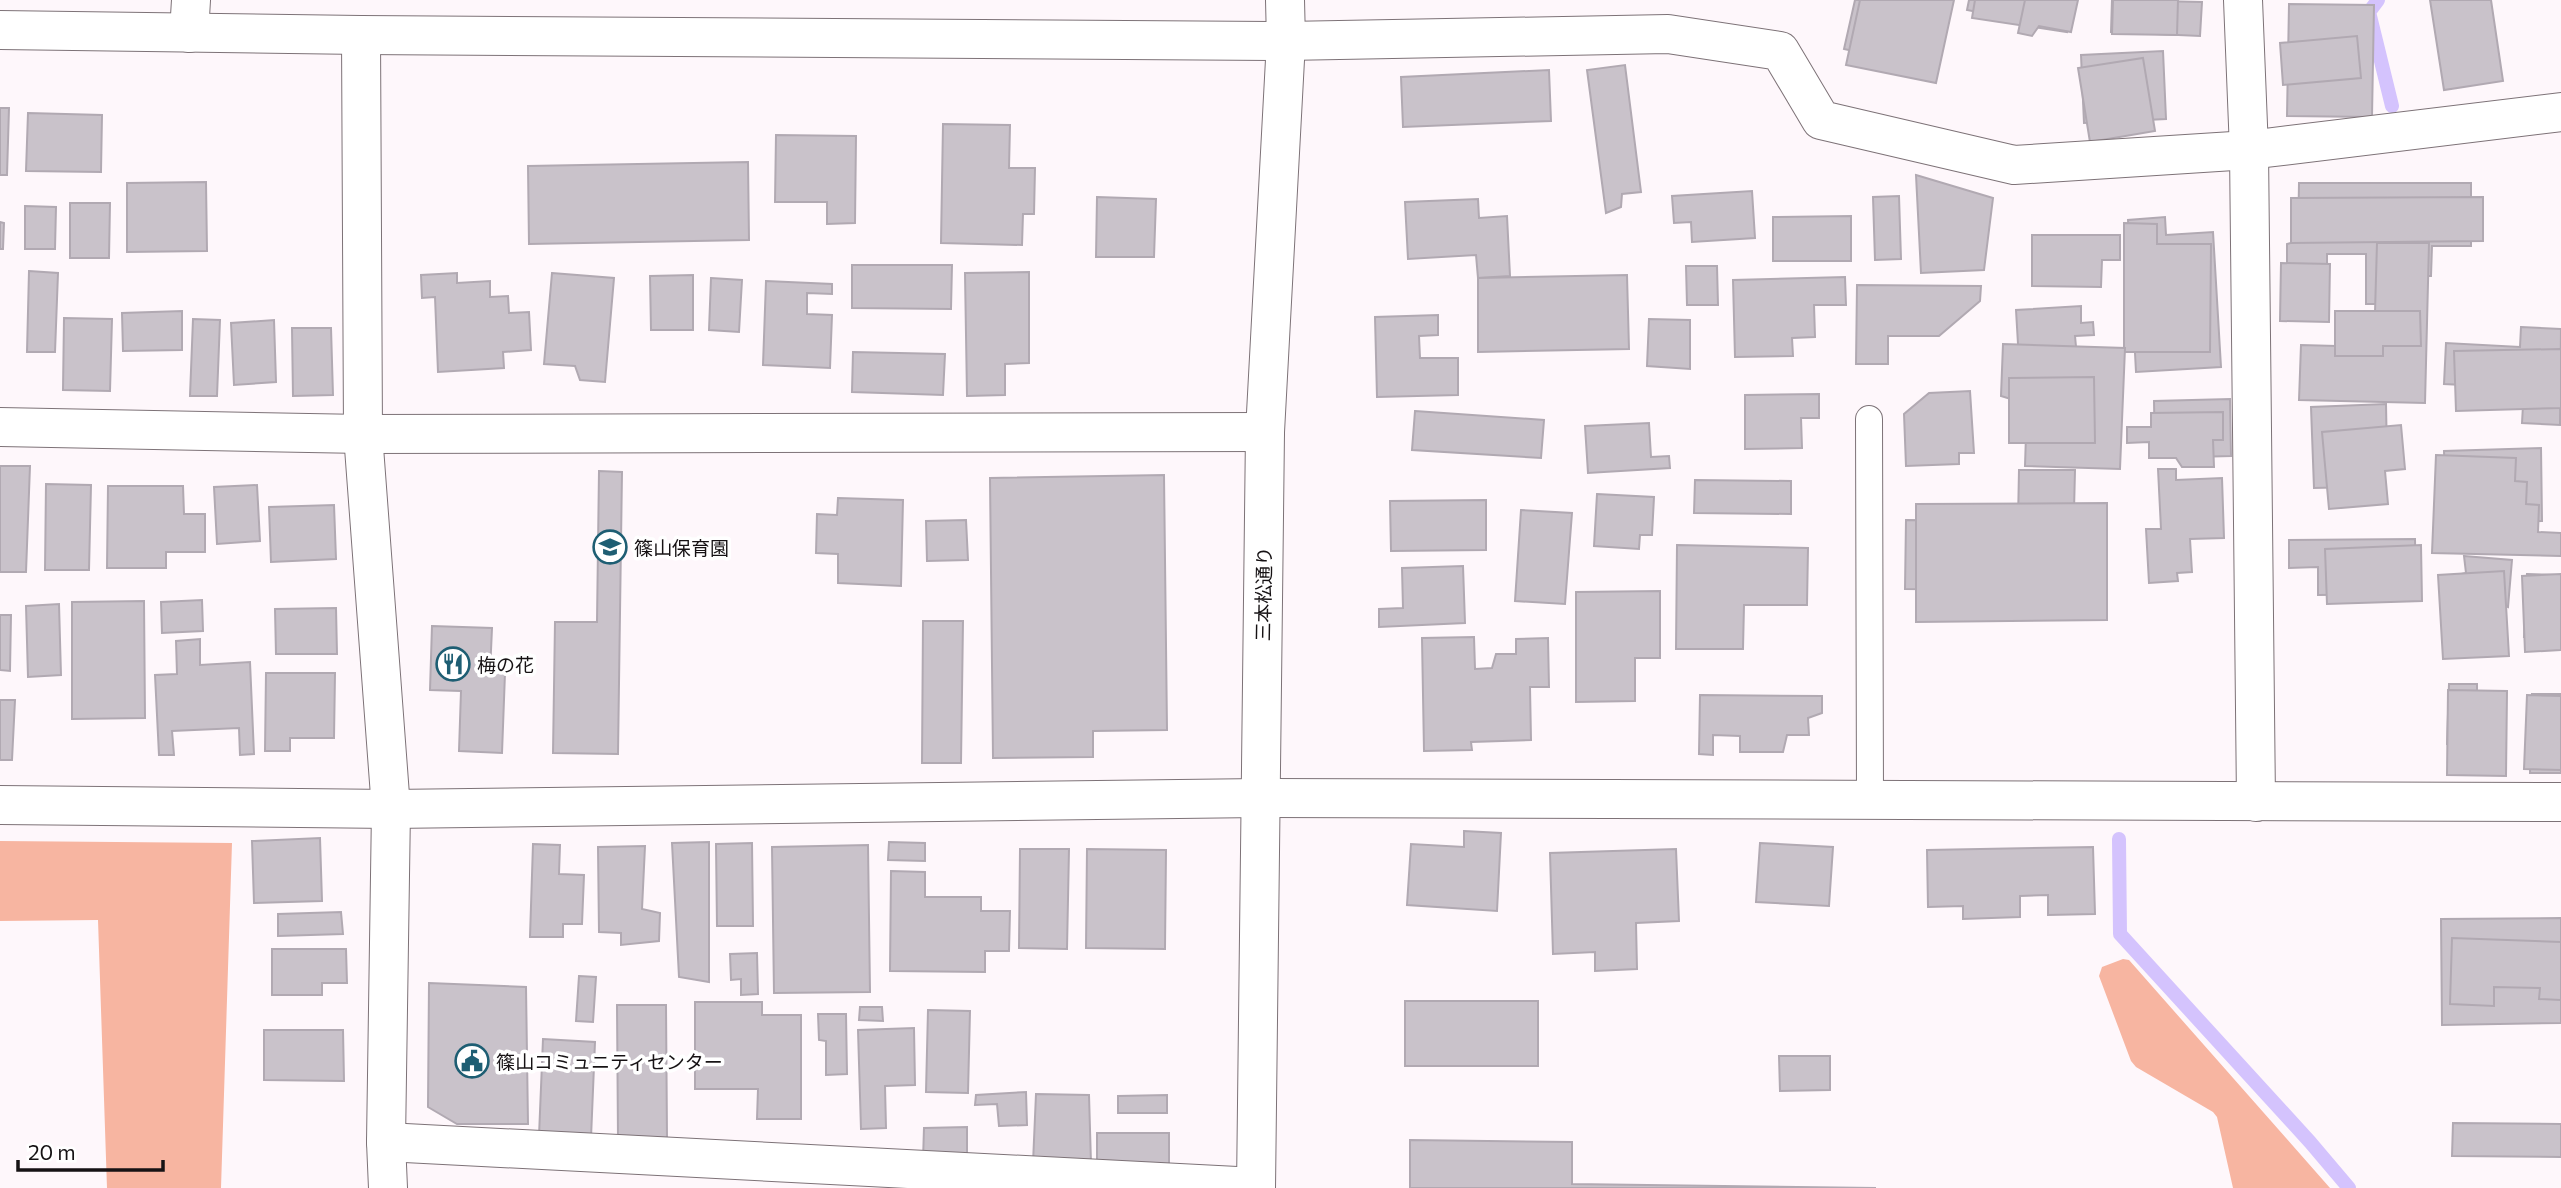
<svg xmlns="http://www.w3.org/2000/svg" width="2561" height="1188" font-family="Commissioner,'Noto Sans JP',sans-serif">
  <style>
    .green { fill: #f7b5a1 }
    .lines { fill: none; stroke-linecap: round; stroke-linejoin: round }
    .stream { stroke: #d4c3fd; stroke-width: 14 }
    .building { fill: #c9c2ca; stroke: #b1a9b2; stroke-width: 2 }
    .service-casing { stroke: #7d7277; stroke-width: 28 }
    .minor-casing { stroke: #7d7277; stroke-width: 40 }
    .tertiary-casing { stroke: #7d7277; stroke-width: 40 }
    .service { stroke: #fff; stroke-width: 26 }
    .minor { stroke: #fff; stroke-width: 38 }
    .tertiary { stroke: #fff; stroke-width: 38 }
    .labels { text-anchor: middle; dominant-baseline: central; stroke-width: 7; stroke-linejoin: round; paint-order: stroke }
    .poi-label { font-size: 19px; fill: #161214; stroke: #fff; text-anchor: start }
    .street-label { font-size: 19px; fill: #161214; stroke: #fff }
  </style>
  <rect width="100%" height="100%" fill="#fef7fb"/>
  <g class="green">
    <polygon points="0,841 232,843 221,1188 107,1188 98,920 0,921"/>
    <polygon points="2123,959 2129,960 2330,1188 2233,1188 2217,1117 2213,1112 2136,1067 2131,1061 2099,976 2102,967"/>
  </g>
  <g class="lines">
    <g class="stream">
      <polyline points="2378,0 2369,12 2392,106"/>
      <polyline points="2119,839 2120,934 2310,1142 2349,1188"/>
    </g>
  </g>
  <g class="building">
    <polygon points="1855,0 1935,0 1921,66 1844,49"/>
    <polygon points="1860,0 1954,0 1936,83 1846,65"/>
    <polygon points="1969,0 2011,0 2008,18 1967,10"/>
    <polygon points="1975,0 2072,0 2067,32 1972,18"/>
    <polygon points="2025,0 2078,0 2071,32 2039,26 2032,36 2018,33"/>
    <polygon points="2112,0 2202,2 2200,36 2111,32"/>
    <polygon points="2113,0 2178,0 2177,35 2112,34"/>
    <polygon points="2430,0 2491,0 2503,81 2444,90"/>
    <polygon points="2289,4 2374,5 2372,117 2287,116"/>
    <polygon points="2357,36 2361,78 2283,85 2280,43"/>
    <polygon points="2163,51 2166,119 2084,123 2081,55"/>
    <polygon points="2143,58 2155,131 2090,142 2078,68"/>
    <polygon points="1625,65 1641,192 1622,194 1621,207 1606,213 1587,70"/>
    <polygon points="1549,70 1551,121 1403,127 1401,77"/>
    <polygon points="0,108 9,108 7,175 0,175"/>
    <polygon points="28,113 102,115 101,172 26,171"/>
    <polygon points="943,124 1010,125 1009,168 1035,168 1034,214 1023,214 1022,245 941,243"/>
    <polygon points="776,135 856,136 855,223 827,224 827,202 775,202"/>
    <polygon points="748,162 749,240 529,244 528,166"/>
    <polygon points="1916,175 1993,198 1984,270 1921,273"/>
    <polygon points="206,182 207,251 127,252 127,183"/>
    <polygon points="2299,183 2471,183 2471,246 2432,246 2431,276 2417,276 2416,304 2366,304 2366,254 2327,254 2327,316 2287,316 2287,244 2298,241"/>
    <polygon points="1752,191 1755,238 1692,242 1691,222 1674,223 1672,196"/>
    <polygon points="1899,196 1901,259 1875,260 1873,197"/>
    <polygon points="1097,197 1156,199 1154,257 1096,257"/>
    <polygon points="2483,197 2483,241 2291,243 2291,198"/>
    <polygon points="1478,199 1479,218 1507,216 1510,276 1478,278 1476,255 1408,259 1405,202"/>
    <polygon points="70,203 110,203 109,258 70,258"/>
    <polygon points="25,206 56,207 55,249 25,249"/>
    <polygon points="1851,216 1851,261 1773,261 1773,217"/>
    <polygon points="2165,217 2166,235 2213,232 2221,367 2136,372 2128,220"/>
    <polygon points="0,222 4,223 3,249 0,249"/>
    <polygon points="2124,223 2157,224 2157,244 2211,244 2210,352 2124,352"/>
    <polygon points="2032,235 2120,235 2120,260 2102,260 2101,287 2032,286"/>
    <polygon points="2377,243 2429,243 2425,403 2299,400 2301,345 2374,347"/>
    <polygon points="2281,263 2330,264 2329,322 2280,321"/>
    <polygon points="852,265 952,265 951,309 852,308"/>
    <polygon points="1686,266 1717,266 1718,305 1687,305"/>
    <polygon points="29,271 58,273 55,352 27,352"/>
    <polygon points="1029,272 1029,363 1005,364 1005,395 967,396 965,273"/>
    <polygon points="457,273 457,283 490,281 490,297 508,296 509,313 529,312 531,350 503,352 504,368 438,372 435,297 422,298 421,275"/>
    <polygon points="552,273 614,278 605,382 580,380 575,366 544,364"/>
    <polygon points="693,275 693,330 651,330 650,276"/>
    <polygon points="1627,275 1629,349 1478,352 1478,278"/>
    <polygon points="1845,277 1846,305 1814,305 1815,337 1792,338 1793,356 1735,357 1733,280"/>
    <polygon points="711,278 742,280 739,332 709,330"/>
    <polygon points="766,281 832,284 832,294 807,293 807,314 832,315 830,368 763,365"/>
    <polygon points="1857,285 1981,286 1980,301 1939,336 1888,336 1888,364 1856,364"/>
    <polygon points="2081,306 2081,323 2093,322 2094,335 2075,336 2077,357 2019,361 2016,310"/>
    <polygon points="182,311 182,350 123,351 122,313"/>
    <polygon points="2335,311 2420,311 2421,346 2383,346 2383,356 2335,356"/>
    <polygon points="1438,315 1438,335 1419,336 1420,358 1458,358 1458,395 1377,397 1375,317"/>
    <polygon points="64,318 112,319 110,391 63,390"/>
    <polygon points="193,319 220,320 217,396 190,396"/>
    <polygon points="1649,319 1690,320 1690,369 1647,366"/>
    <polygon points="274,320 276,382 234,385 231,323"/>
    <polygon points="2521,327 2561,329 2560,425 2522,423 2524,388 2444,384 2446,343 2520,347"/>
    <polygon points="292,328 331,328 333,395 293,396"/>
    <polygon points="2003,344 2125,348 2120,469 2025,466 2027,404 2001,396"/>
    <polygon points="2561,349 2561,408 2456,411 2454,351"/>
    <polygon points="853,352 945,354 943,395 852,392"/>
    <polygon points="2094,377 2095,443 2009,443 2009,378"/>
    <polygon points="1970,391 1974,453 1959,453 1959,464 1906,466 1904,414 1929,393"/>
    <polygon points="1819,394 1819,418 1801,418 1802,448 1745,449 1745,395"/>
    <polygon points="2230,399 2231,456 2155,458 2154,401"/>
    <polygon points="2386,404 2387,457 2354,459 2355,487 2314,488 2311,407"/>
    <polygon points="1415,411 1544,420 1541,458 1412,450"/>
    <polygon points="2223,412 2223,440 2213,440 2214,467 2182,467 2176,458 2149,458 2149,442 2127,443 2127,427 2151,427 2151,413"/>
    <polygon points="1649,423 1651,457 1669,456 1670,468 1588,473 1585,426"/>
    <polygon points="2401,425 2405,469 2385,471 2388,504 2329,509 2322,432"/>
    <polygon points="2541,448 2542,521 2446,524 2444,451"/>
    <polygon points="2436,455 2516,458 2515,481 2527,482 2526,504 2539,505 2538,532 2561,533 2561,556 2432,553"/>
    <polygon points="0,466 30,466 26,572 0,572"/>
    <polygon points="2158,469 2176,469 2176,480 2222,478 2224,538 2190,539 2192,572 2177,573 2178,581 2149,583 2146,529 2161,529"/>
    <polygon points="2019,470 2075,470 2072,591 1905,589 1906,520 2018,521"/>
    <polygon points="599,471 622,472 618,754 553,753 555,622 597,622"/>
    <polygon points="1164,475 1167,730 1093,731 1093,757 993,758 990,478"/>
    <polygon points="1695,480 1791,481 1791,514 1694,513"/>
    <polygon points="46,484 91,485 89,570 45,570"/>
    <polygon points="257,485 260,541 217,544 214,487"/>
    <polygon points="108,486 183,486 184,514 205,514 205,552 166,552 166,568 107,568"/>
    <polygon points="1597,494 1654,497 1652,535 1640,535 1639,549 1594,546"/>
    <polygon points="838,498 903,500 901,586 838,583 838,554 816,553 817,514 837,515"/>
    <polygon points="1486,500 1486,550 1391,551 1390,501"/>
    <polygon points="2107,503 2107,620 1916,622 1916,504"/>
    <polygon points="334,505 336,559 271,562 269,507"/>
    <polygon points="1521,510 1572,513 1565,604 1515,601"/>
    <polygon points="966,520 968,560 927,561 926,521"/>
    <polygon points="2415,539 2416,594 2318,595 2318,567 2289,568 2289,540"/>
    <polygon points="1677,545 1808,548 1807,605 1744,605 1743,649 1676,649"/>
    <polygon points="2421,545 2422,601 2327,604 2325,549"/>
    <polygon points="2464,556 2512,560 2508,607 2498,603 2495,641 2443,637 2447,577 2466,573"/>
    <polygon points="1463,566 1465,623 1379,627 1379,609 1403,608 1402,568"/>
    <polygon points="2504,571 2509,656 2443,659 2438,575"/>
    <polygon points="2527,574 2561,575 2561,638 2524,637"/>
    <polygon points="2561,574 2561,650 2525,652 2522,576"/>
    <polygon points="1660,591 1660,658 1635,658 1635,701 1576,702 1576,592"/>
    <polygon points="202,600 203,631 162,633 161,602"/>
    <polygon points="144,601 145,718 72,719 72,602"/>
    <polygon points="59,604 61,675 28,677 26,606"/>
    <polygon points="336,608 337,654 276,654 275,609"/>
    <polygon points="0,615 11,615 10,671 0,670"/>
    <polygon points="923,621 963,621 961,763 922,763"/>
    <polygon points="432,626 492,628 490,673 505,673 502,753 459,751 461,691 430,690"/>
    <polygon points="1474,637 1475,669 1492,668 1496,654 1516,654 1516,639 1548,638 1549,687 1530,687 1531,740 1471,742 1472,750 1424,751 1422,638"/>
    <polygon points="200,639 200,665 250,662 254,754 240,755 239,728 172,731 174,755 159,755 155,675 177,674 176,641"/>
    <polygon points="266,673 335,673 334,738 290,738 290,751 265,751"/>
    <polygon points="2449,684 2477,684 2477,700 2506,701 2504,746 2447,744"/>
    <polygon points="2448,690 2507,691 2506,776 2447,775"/>
    <polygon points="2532,694 2561,694 2561,773 2530,773"/>
    <polygon points="1700,695 1822,696 1822,713 1808,718 1809,735 1787,735 1783,752 1740,752 1740,736 1713,735 1713,755 1699,754"/>
    <polygon points="2527,695 2561,696 2561,770 2524,769"/>
    <polygon points="0,700 15,700 12,760 0,760"/>
    <polygon points="1464,831 1501,833 1497,911 1407,905 1411,844 1464,847"/>
    <polygon points="320,838 322,901 254,903 252,841"/>
    <polygon points="709,842 709,982 679,977 672,843"/>
    <polygon points="889,842 925,843 925,861 888,860"/>
    <polygon points="752,843 753,926 717,926 716,844"/>
    <polygon points="1760,843 1833,847 1829,906 1756,902"/>
    <polygon points="533,844 560,845 559,874 584,875 582,924 563,924 563,937 530,937"/>
    <polygon points="868,845 870,992 774,993 772,847"/>
    <polygon points="645,846 642,909 660,913 659,941 621,945 621,933 599,932 598,847"/>
    <polygon points="2093,847 2095,914 2048,915 2048,895 2020,896 2020,917 1963,919 1963,906 1928,907 1927,850"/>
    <polygon points="1020,849 1069,849 1067,949 1019,948"/>
    <polygon points="1087,849 1166,850 1165,949 1086,948"/>
    <polygon points="1676,849 1679,921 1636,923 1637,969 1595,971 1595,952 1553,954 1550,853"/>
    <polygon points="891,871 925,872 925,897 981,897 981,911 1010,911 1009,951 985,951 985,972 890,971"/>
    <polygon points="341,912 343,934 278,936 278,914"/>
    <polygon points="2561,918 2561,1023 2442,1025 2441,919"/>
    <polygon points="2452,938 2561,942 2561,1000 2539,999 2540,988 2494,987 2494,1006 2450,1004"/>
    <polygon points="272,949 346,949 347,983 322,983 322,995 272,995"/>
    <polygon points="757,953 758,994 741,995 741,979 731,980 730,954"/>
    <polygon points="579,976 596,977 593,1022 576,1021"/>
    <polygon points="429,983 526,987 528,1124 457,1124 428,1107"/>
    <rect x="1405" y="1001" width="133" height="65"/>
    <polygon points="695,1002 762,1002 762,1015 801,1015 801,1119 757,1119 758,1089 695,1089"/>
    <polygon points="617,1005 666,1005 667,1138 618,1139"/>
    <polygon points="860,1007 882,1007 883,1021 859,1020"/>
    <polygon points="928,1010 970,1011 968,1093 926,1092"/>
    <polygon points="818,1014 846,1014 847,1074 826,1075 826,1041 819,1040"/>
    <polygon points="914,1028 915,1085 885,1086 886,1128 861,1129 858,1030"/>
    <polygon points="264,1030 343,1030 344,1081 264,1080"/>
    <polygon points="543,1039 595,1042 591,1138 539,1136"/>
    <polygon points="1779,1056 1830,1056 1830,1090 1780,1091"/>
    <polygon points="1026,1092 1027,1125 999,1126 997,1104 975,1105 976,1095"/>
    <polygon points="1036,1094 1089,1095 1091,1163 1033,1163"/>
    <polygon points="1167,1095 1167,1113 1118,1113 1118,1096"/>
    <polygon points="2453,1123 2561,1124 2561,1157 2452,1156"/>
    <polygon points="967,1127 967,1159 923,1160 924,1128"/>
    <rect x="1097" y="1133" width="72" height="32"/>
    <polygon points="1410,1140 1572,1142 1572,1184 1876,1188 1410,1188"/>
  </g>
  <g class="lines">
    <defs>
      <polyline id="service" points="1869,419 1870,800"/>
      <g id="minor">
        <polyline points="2243,0 2249,150 2256,802"/>
        <polyline points="189,33 191,0"/>
        <polyline points="361,35 363,434 391,809 386,1142 388,1188"/>
        <polyline points="1286,41 1668,34 1780,51 1821,120 2014,165 2249,150 2561,112"/>
        <polyline points="0,427 363,434 1265,432"/>
        <polyline points="0,805 391,809 1260,798 2561,802"/>
        <polyline points="386,1142 1256,1187"/>
      </g>
      <g id="tertiary">
        <polyline points="0,30 361,35 1286,41"/>
        <polyline points="1256,1188 1265,432 1286,41 1285,0"/>
      </g>
    </defs>
    <use href="#service" class="service-casing"/>
    <use href="#minor" class="minor-casing"/>
    <use href="#tertiary" class="tertiary-casing"/>
    <use href="#service" class="service"/>
    <use href="#minor" class="minor"/>
    <use href="#tertiary" class="tertiary"/>
  </g>
  <defs>
    <symbol id="school-ring" viewBox="-11 -11 22 22"><circle r="9.5" fill="#fff" stroke="#1e5e73" stroke-width="1.5"/><path d="M0-5L7-2L0 1L-7-2ZM-4 1L0 2.5L4 1V4Q0 6-4 4Z" fill="#1e5e73"/></symbol>
    <symbol id="restaurant-ring" viewBox="-11 -11 22 22"><circle r="9.5" fill="#fff" stroke="#1e5e73" stroke-width="1.5"/><path d="M-5-6h1v4h1v-4h1v4h1v-4h1v5L-1.5 .5V6h-2V.5L-5-1ZM5-6V6H3V1.5H1.5Q1.5-4 5-6Z" fill="#1e5e73"/></symbol>
    <symbol id="civic-ring" viewBox="-11 -11 22 22"><circle r="9.5" fill="#fff" stroke="#1e5e73" stroke-width="1.5"/><path d="M-.6-6.5H3V-4.5H.6V-3L4-1V1h2V6H-6V1h2V-1L-.6-3ZM-1.2 2.5V6h2.4V2.5Z" fill="#1e5e73"/></symbol>
  </defs>
  <g fill-rule="evenodd">
    <use href="#school-ring" x="591" y="528" width="38" height="38"/>
    <use href="#restaurant-ring" x="434" y="645" width="38" height="38"/>
    <use href="#civic-ring" x="453" y="1042" width="38" height="38"/>
  </g>
  <g class="labels">
    <g class="poi-label">
      <text x="634" y="547">篠山保育園</text>
      <text x="477" y="664">梅の花</text>
      <text x="496" y="1061">篠山コミュニティセンター</text>
    </g>
    <g class="street-label">
      <text transform="translate(1263 594) rotate(-89)">三本松通り</text>
    </g>
  </g>
  <path d="M18 1160v10h145v-10" fill="none" stroke="#161214" stroke-width="3.5"/>
  <text x="28" y="1160" font-size="21" fill="#161214" stroke="#ffffff" stroke-width="5" paint-order="stroke">20 m</text>
</svg>
